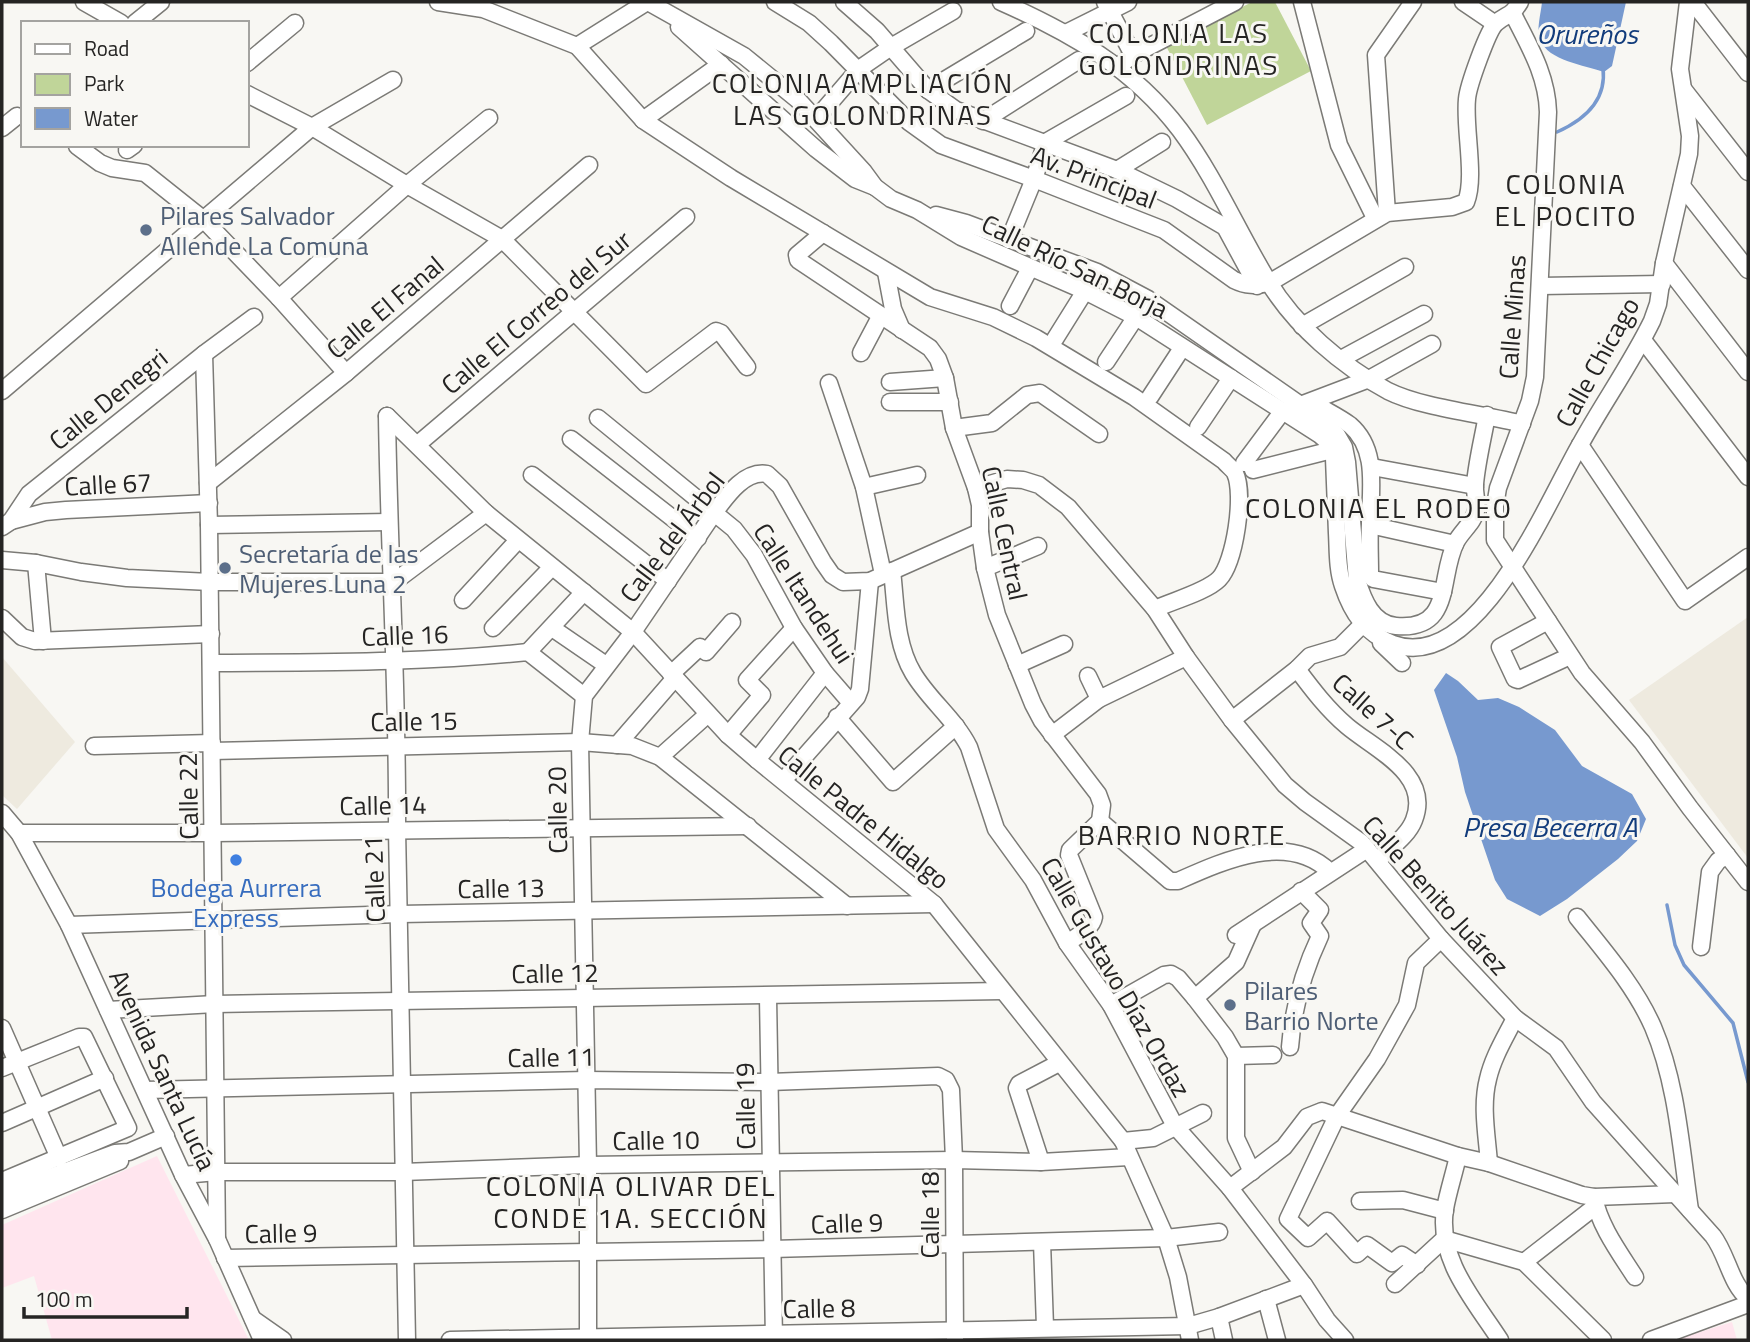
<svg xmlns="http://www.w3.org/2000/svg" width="1750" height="1342" font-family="'Titillium Web',sans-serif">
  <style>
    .commercial { fill: #ffe5ee }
    .built { fill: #eeeadf }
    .green { fill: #c0d599 }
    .water { fill: #7799cf }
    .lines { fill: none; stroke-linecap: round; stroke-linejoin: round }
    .stream { stroke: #7799cf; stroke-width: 3.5 }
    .minor-casing { stroke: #7b7a76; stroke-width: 19 }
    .minor { stroke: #fff; stroke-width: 16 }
    .service-dot { fill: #5c6f8a; stroke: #f8f7f3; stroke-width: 2.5 }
    .shop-dot { fill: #3f7fe0; stroke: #f8f7f3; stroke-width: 2.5 }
    .labels { text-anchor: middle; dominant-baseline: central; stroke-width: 6; stroke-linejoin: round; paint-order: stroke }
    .street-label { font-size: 26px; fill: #252423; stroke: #f8f7f3 }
    .service-label { font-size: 26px; fill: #4e5e75; stroke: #f8f7f3; text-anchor: start }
    .shop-label { font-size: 26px; fill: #366cbe; stroke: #f8f7f3 }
    .neighbourhood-label { font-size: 28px; letter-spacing: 2px; fill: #252423; stroke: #f8f7f3 }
    .water-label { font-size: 28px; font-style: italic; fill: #123c7c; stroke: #f8f7f3 }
  </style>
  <rect width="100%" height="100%" fill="#f8f7f3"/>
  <g class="commercial">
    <polygon points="157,1156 249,1340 52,1340 34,1276 2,1288 2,1225"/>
    <polygon points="1732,1322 1737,1340 1674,1340"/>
  </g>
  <g class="built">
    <polygon points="1748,617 1748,858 1629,700"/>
    <polygon points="2,657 75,742 17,809 2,795"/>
  </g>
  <polygon class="green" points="1252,2 1275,2 1311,71 1207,125 1166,46"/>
  <g class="water">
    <path d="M1542,2h84l-14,64 -8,6c-20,-7 -55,-11 -64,-32 -4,-10 1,-27 2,-38z"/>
    <polygon points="1446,673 1458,681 1478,700 1498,698 1519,707 1555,730 1582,766 1632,794 1646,819 1637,841 1618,859 1567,899 1540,916 1507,899 1495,880 1465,792 1457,757 1434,690"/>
  </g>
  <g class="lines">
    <g class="stream">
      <path d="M1557,132c27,-12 50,-31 46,-64"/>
      <polyline points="1667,905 1675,945 1684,965 1733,1023 1748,1082"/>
    </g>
    <defs>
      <g id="minor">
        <polyline points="84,2 121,23"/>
        <path d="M438,2l45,7 94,37 66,74 88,58 199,119 63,20 43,21 98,59 90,64c3,4 9,8 11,12 10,21 0,89 -16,106 -13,13 -47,22 -64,30"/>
        <path d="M648,2l96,54 54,44 66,72 11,15 16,12 26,11 44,27 124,54 51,26 184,118 8,7 6,16c1,25 2,50 3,75 1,17 0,36 6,53 9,27 23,48 50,58 84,31 155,-144 187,-199 23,-42 51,-81 72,-124l6,-17 6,-41 25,-109 1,-18 -10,-67 8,-67"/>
        <path d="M775,2l34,21 22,20 78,79 32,23 93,34 130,51 70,50c12,6 21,6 35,3l118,-70 65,-6 14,-5c10,-25 -2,-74 1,-103 1,-13 21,-69 29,-76 12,-10 15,-6 24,-21"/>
        <polyline points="844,2 877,31 928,90 956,110 1117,170 1177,199 1225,227 1257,286"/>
        <path d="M1001,2c70,31 132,66 179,128 35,47 58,102 88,151 27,45 74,85 120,110 34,17 95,23 134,33"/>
        <polyline points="1105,2 1133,55"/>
        <polyline points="1302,2 1339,145 1375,218"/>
        <polyline points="1463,2 1494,23"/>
        <polyline points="1693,2 1748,73"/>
        <path d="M1513,14c16,32 34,61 35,98l-13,265 -5,24 -32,87 -3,18v34l87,133 60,69 48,66 58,74"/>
        <polyline points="135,23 161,2"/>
        <polyline points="679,27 816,149 855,179 875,187"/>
        <polyline points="1066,33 1128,2"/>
        <polyline points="577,46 647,2"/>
        <polyline points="247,63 295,23"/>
        <polyline points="1119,66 1133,55 1235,2"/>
        <polyline points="928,90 1026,31"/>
        <polyline points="1684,90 1748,172"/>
        <polyline points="247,94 312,127 407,185 502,239 646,384 716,331 721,333 747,367"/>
        <polyline points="816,119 859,69 891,47 953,11"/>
        <polyline points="643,120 721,64"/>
        <polyline points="983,121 1079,60"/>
        <polyline points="2,128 17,116"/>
        <polyline points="77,146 100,163 112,168 145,173 204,220 279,298 346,373"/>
        <polyline points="127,150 134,145"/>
        <polyline points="1117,170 1162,142"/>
        <polyline points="1682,186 1748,270"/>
        <polyline points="1387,213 1376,55 1413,2"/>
        <path d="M936,215l30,8 131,49 51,27 154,107 35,29 7,12 3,15 10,118c6,19 15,44 39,46 58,5 42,-49 60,-84 5,-10 18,-20 20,-31 2,-8 -2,-19 -1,-27 2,-23 8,-46 12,-69"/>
        <polyline points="823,233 797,255 798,260 930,348 938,359 945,378 954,428 976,488 980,505 980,532 985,568 997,615 1033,704 1042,721 1098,794 1102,805 1100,821"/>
        <polyline points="1009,240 1034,179 1046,142 1126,96"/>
        <polyline points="1664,263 1748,372"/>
        <polyline points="886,272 893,309 902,330"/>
        <polyline points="1540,286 1662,284"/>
        <polyline points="279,298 407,185 489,118"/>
        <polyline points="1010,306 1030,268"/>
        <polyline points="1302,326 1405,267"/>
        <polyline points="1055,339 1085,291"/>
        <polyline points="1643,340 1748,477"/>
        <polyline points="861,353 880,317"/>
        <polyline points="204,354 209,525 217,1239"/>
        <polyline points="1341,359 1424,314"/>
        <polyline points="1106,362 1141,309"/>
        <polyline points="890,382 945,378"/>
        <polyline points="829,383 864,487 883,574"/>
        <polyline points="2,391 312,127 393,80"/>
        <polyline points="1150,397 1182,348"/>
        <polyline points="890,402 950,402"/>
        <path d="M1312,402c12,8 26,14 38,23 29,25 20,65 20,99 -1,16 0,33 0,50l3,5 70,13"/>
        <polyline points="387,416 486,513 633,632 728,735 757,760 934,904 1123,1141 1166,1238 1178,1277 1190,1340"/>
        <path d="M387,416c2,138 11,275 10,413l10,511"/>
        <polyline points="598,418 734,529 754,555 794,628 825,673 851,703"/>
        <polyline points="1198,427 1231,378"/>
        <polyline points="954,428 992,423 1027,395 1040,393 1099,434"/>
        <polyline points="571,439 698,538"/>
        <polyline points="418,444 686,217"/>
        <polyline points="1580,445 1685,601 1748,557"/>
        <polyline points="1244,463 1282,412 1369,379 1432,344"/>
        <polyline points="1372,467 1475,486"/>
        <polyline points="1253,470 1332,450"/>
        <polyline points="532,475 668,581"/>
        <polyline points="208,483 346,373 589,165"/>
        <polyline points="864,487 917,475"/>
        <path d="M976,488l31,-9 16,1 16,5 29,22 87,102 31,48 46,63 53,65 20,17 57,41 79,96 74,79 41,30 37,54 120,134c14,18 18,49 35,62"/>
        <polyline points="11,521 45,512 66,510 209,503"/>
        <polyline points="209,525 389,522"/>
        <polyline points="1370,525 1455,544"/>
        <polyline points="2,527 11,521 29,494 204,354 254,317"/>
        <polyline points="2,560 36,563 81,572 127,578 210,582 394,582 486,513"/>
        <polyline points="36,563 43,641"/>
        <polyline points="985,568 1038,546"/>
        <path d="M892,571c4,33 3,72 21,102 16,27 42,46 56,74l27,82 37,51 34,63 44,62 64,121 55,62 74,97 23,35 18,20"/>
        <polyline points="463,600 518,540"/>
        <polyline points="2,618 22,637 35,641 211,634"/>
        <polyline points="1548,621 1500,647 1515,679 1518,680 1570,656"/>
        <polyline points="493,628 551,568"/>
        <polyline points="552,628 606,665"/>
        <polyline points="1381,643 1402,663"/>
        <polyline points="528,652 584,592"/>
        <path d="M211,663c106,-1 211,0 317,-11l56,44"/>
        <polyline points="1017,665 1064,644"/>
        <path d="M1297,669c15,20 30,40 50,57 27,23 85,48 67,94 -6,16 -24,28 -36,40"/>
        <polyline points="671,674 700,647 706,652 732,622"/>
        <polyline points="1088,676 1099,699"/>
        <polyline points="837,717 893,782 956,726"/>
        <polyline points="1232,720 1297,669 1310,656 1340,647 1362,625"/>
        <polyline points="728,735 762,695 747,680 794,628"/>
        <polyline points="1052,735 1099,699 1186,657"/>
        <polyline points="617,745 675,678"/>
        <polyline points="94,746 212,743"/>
        <polyline points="212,751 580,742 632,746 660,757 847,906"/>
        <polyline points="660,757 708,714"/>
        <polyline points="757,760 825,673"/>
        <polyline points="789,774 857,697 860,689 870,581"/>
        <polyline points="2,813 19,833 69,925 183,1175 217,1239 262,1340"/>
        <path d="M1100,821l70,60h8c45,-20 110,-50 152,-9"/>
        <polyline points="19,833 213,833 748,826"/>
        <path d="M1577,917c27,34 58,69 76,110 24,56 28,122 37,183"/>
        <polyline points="69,925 400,914 934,904"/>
        <polyline points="1236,935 1367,849"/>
        <path d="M1067,943c10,-7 25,-14 27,-26l-25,-62 1,-5 30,-29"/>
        <polyline points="1701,947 1710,872 1718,861 1727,855"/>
        <polyline points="768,997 774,1340"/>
        <polyline points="1195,998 1225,1037 1236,1056 1236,1138 1252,1172"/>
        <polyline points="1111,1005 1164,975 1171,974 1178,978 1195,998 1236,962 1253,924"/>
        <polyline points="108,1010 215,1004 1002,991"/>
        <polyline points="2,1028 59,1158"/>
        <path d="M1290,1047c3,-40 13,-75 30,-111l-9,-13 9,-13 -19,-19"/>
        <polyline points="1236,1056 1273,1055"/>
        <polyline points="2,1068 79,1037 84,1037 128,1128 2,1181"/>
        <polyline points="145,1090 586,1080 769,1082 938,1076 946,1080 951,1090 954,1160 955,1340"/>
        <polyline points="2,1123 105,1078"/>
        <polyline points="1123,1141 1153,1138 1203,1113"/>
        <path d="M1458,1156c-4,18 -10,36 -13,53 -8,51 30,92 55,131"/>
        <polyline points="1041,1162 1017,1088 1019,1084 1059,1063"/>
        <path d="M1489,1163c-2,-27 -8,-57 -1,-84 5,-22 17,-41 27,-61"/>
        <polyline points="183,1175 217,1172 403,1172 588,1165 954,1160 1041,1162 1129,1157"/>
        <polyline points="1230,1188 1284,1147 1307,1117 1322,1111 1458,1156 1489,1163 1582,1195 1594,1197 1675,1194"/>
        <polyline points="2,1195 115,1153 129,1152 166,1136"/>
        <path d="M1594,1197c5,28 25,55 41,80"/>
        <polyline points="1360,1201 1403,1200 1445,1211"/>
        <polyline points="2,1210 120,1161"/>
        <polyline points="1042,1242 1045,1327"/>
        <polyline points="225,1258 772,1249 1166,1238 1219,1232"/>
        <polyline points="1524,1262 1592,1209"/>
        <polyline points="1417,1265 1402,1255 1392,1263 1367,1245 1357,1254 1327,1221 1308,1238 1288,1219 1337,1116 1377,1059 1407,1005 1416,963 1441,939"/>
        <polyline points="1395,1284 1444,1239 1524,1262 1603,1340"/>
        <polyline points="1266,1299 1277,1340"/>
        <polyline points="1219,1317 1224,1340"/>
        <polyline points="253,1319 283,1340"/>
        <polyline points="450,1340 1188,1326 1219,1317 1304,1285"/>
        <path d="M588,1340v-175l-8,-423 4,-46 49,-64 81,-119c12,-16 30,-43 53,-39l13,12 43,76 9,13 11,7 27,-1 110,-49"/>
        <polyline points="1651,1340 1748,1304"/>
      </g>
    </defs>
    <use href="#minor" class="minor-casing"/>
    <use href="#minor" class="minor"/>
  </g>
  <g class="service-dot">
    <circle cx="146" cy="230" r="7"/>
    <circle cx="225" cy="568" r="7"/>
    <circle cx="1230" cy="1005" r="7"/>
  </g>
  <circle class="shop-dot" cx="236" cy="860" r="7"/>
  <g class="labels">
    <g class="street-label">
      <text transform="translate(1094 177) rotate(21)">Av. Principal</text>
      <text transform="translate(1075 266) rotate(26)">Calle Río San Borja</text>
      <text transform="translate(385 307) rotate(-40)">Calle El Fanal</text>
      <text transform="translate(536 312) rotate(-40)">Calle El Correo del Sur</text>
      <text transform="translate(1512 317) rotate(-86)">Calle Minas</text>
      <text transform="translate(1597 362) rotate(-61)">Calle Chicago</text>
      <text transform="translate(108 399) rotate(-39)">Calle Denegri</text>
      <text transform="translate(108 484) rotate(-3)">Calle 67</text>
      <text transform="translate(1005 533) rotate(78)">Calle Central</text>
      <text transform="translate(672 537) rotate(-53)">Calle del Árbol</text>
      <text transform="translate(804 593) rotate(57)">Calle Itandehui</text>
      <text transform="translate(405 635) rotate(-2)">Calle 16</text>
      <text transform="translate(1373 711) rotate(42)">Calle 7-C</text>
      <text transform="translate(414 721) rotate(-1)">Calle 15</text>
      <text transform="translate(188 796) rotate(-91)">Calle 22</text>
      <text transform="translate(383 805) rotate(-1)">Calle 14</text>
      <text transform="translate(557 810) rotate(-91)">Calle 20</text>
      <text transform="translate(864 817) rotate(39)">Calle Padre Hidalgo</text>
      <text transform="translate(374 879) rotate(-92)">Calle 21</text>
      <text transform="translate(501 888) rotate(-1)">Calle 13</text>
      <text transform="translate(1436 895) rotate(48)">Calle Benito Juárez</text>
      <text transform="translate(555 973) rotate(-1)">Calle 12</text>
      <text transform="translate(1116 977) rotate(60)">Calle Gustavo Díaz Ordaz</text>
      <text transform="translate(551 1057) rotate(-1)">Calle 11</text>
      <text transform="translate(163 1070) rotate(65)">Avenida Santa Lucía</text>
      <text transform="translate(745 1106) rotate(-91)">Calle 19</text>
      <text transform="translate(656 1140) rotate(-1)">Calle 10</text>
      <text transform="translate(929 1215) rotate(-90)">Calle 18</text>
      <text transform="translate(847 1223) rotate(-2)">Calle 9</text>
      <text transform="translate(281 1233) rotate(-1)">Calle 9</text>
      <text transform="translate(819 1308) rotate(-1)">Calle 8</text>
    </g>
    <g class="service-label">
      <text x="160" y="215">Pilares Salvador<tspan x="160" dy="30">Allende La Comuna</tspan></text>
      <text x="239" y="553">Secretaría de las<tspan x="239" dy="30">Mujeres Luna 2</tspan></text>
      <text x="1244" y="990">Pilares<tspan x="1244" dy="30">Barrio Norte</tspan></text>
    </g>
    <g class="shop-label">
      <text x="236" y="887">Bodega Aurrera<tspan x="236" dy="30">Express</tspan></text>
    </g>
    <g class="neighbourhood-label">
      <text x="1179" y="32">COLONIA LAS<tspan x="1179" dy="32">GOLONDRINAS</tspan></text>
      <text x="863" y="82">COLONIA AMPLIACIÓN<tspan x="863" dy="32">LAS GOLONDRINAS</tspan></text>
      <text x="1566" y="183">COLONIA<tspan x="1566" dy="32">EL POCITO</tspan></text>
      <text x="1379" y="507">COLONIA EL RODEO</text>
      <text x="1182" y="834">BARRIO NORTE</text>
      <text x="631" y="1185">COLONIA OLIVAR DEL<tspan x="631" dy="32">CONDE 1A. SECCIÓN</tspan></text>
    </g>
    <g class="water-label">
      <text x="1587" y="33">Orureños</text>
      <text x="1550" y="826">Presa Becerra A</text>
    </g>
  </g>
  <rect width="1750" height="1342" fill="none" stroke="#252423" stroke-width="7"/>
  <rect x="21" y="21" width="228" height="126" fill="#f8f7f3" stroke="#a4a3a0" stroke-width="2"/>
  <rect x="35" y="44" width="35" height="10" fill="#ffffff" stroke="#a4a3a0" stroke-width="2"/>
  <text x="84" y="56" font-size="21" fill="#252423">Road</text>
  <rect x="35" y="74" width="35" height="21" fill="#c0d599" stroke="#a4a3a0" stroke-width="2"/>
  <text x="84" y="91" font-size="21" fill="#252423">Park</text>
  <rect x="35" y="108" width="35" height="21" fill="#7799cf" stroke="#a4a3a0" stroke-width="2"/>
  <text x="84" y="126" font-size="21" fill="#252423">Water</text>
  <path d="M24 1307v10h163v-10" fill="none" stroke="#252423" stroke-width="3.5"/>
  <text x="35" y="1307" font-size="21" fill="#252423" stroke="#f8f7f3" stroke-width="5" paint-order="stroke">100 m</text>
</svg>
